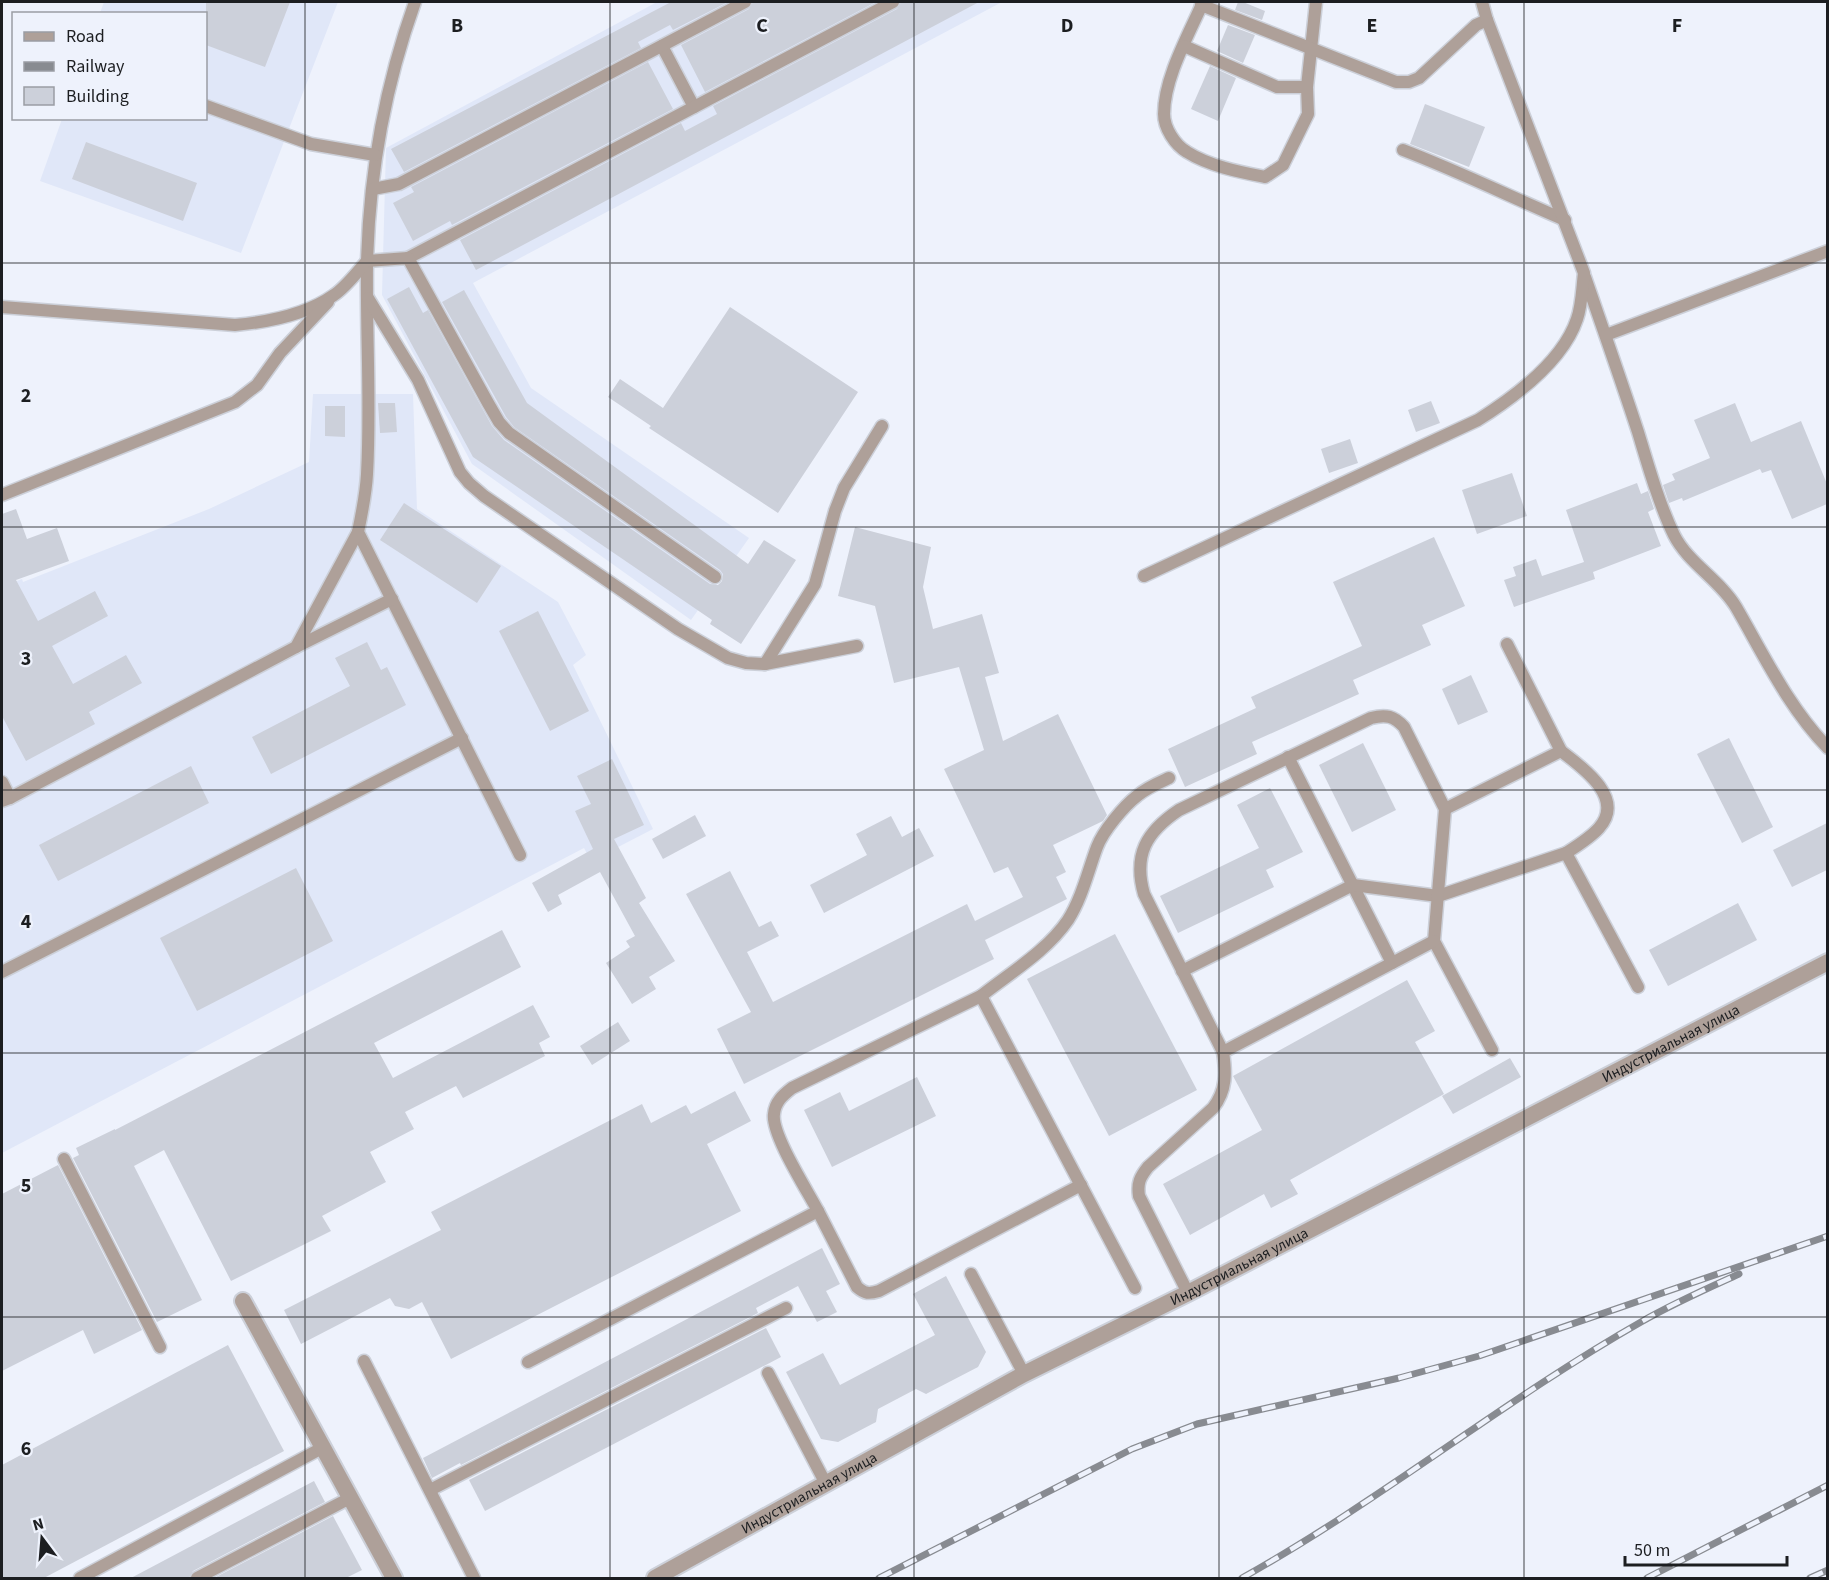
<svg xmlns="http://www.w3.org/2000/svg" width="1829" height="1580" font-family="'Source Sans 3',sans-serif">
  <style>
    .built { fill: #e0e7f8 }
    .building { fill: #ccd0da }
    .lines { fill: none; stroke-linecap: round; stroke-linejoin: round }
    .service-casing { stroke: #ccd0d9; stroke-width: 15 }
    .minor-casing { stroke: #ccd0d9; stroke-width: 20 }
    .service { stroke: #aea099; stroke-width: 12 }
    .minor { stroke: #aea099; stroke-width: 16 }
    .rail-casing { stroke: #888b91; stroke-width: 7 }
    .rail { stroke: #eef2fc; stroke-width: 4.5; stroke-dasharray: 14; stroke-linecap: butt }
    .grid { fill: none; stroke: #1c1e21; stroke-width: 1.5; stroke-opacity: 0.55 }
    .labels { text-anchor: middle; dominant-baseline: central; stroke-width: 4.5; stroke-linejoin: round; paint-order: stroke }
    .street-label { font-size: 15px; fill: #1c1e21; stroke: #eef2fc }
    .grid-label { font-size: 20px; text-anchor: middle; font-weight: bold; fill: #1c1e21; stroke: #eef2fc; stroke-width: 4.5; stroke-linejoin: round; paint-order: stroke }
  </style>
  <rect width="100%" height="100%" fill="#eef2fc"/>
  <g class="built">
    <polygon points="104,2 338,2 241,253 40,181 62,119 206,118 206,14 100,13"/>
    <polygon points="657,2 1002,2 473,283 531,388 749,538 691,620 472,464 382,295 386,148"/>
    <polygon points="313,394 413,394 417,509 558,602 586,655 573,665 653,829 591,861 584,848 2,1153 2,587 22,579 23,582 209,509 309,462"/>
  </g>
  <g class="building">
    <polygon points="206,2 290,2 265,67 206,45"/>
    <polygon points="671,2 728,2 673,30 670,25 638,42 641,48 404,172 391,149"/>
    <polygon points="753,2 876,2 705,92 681,45 749,9"/>
    <polygon points="901,2 979,2 476,270 460,240 681,123 685,131 717,114 713,106 897,9"/>
    <polygon points="1238,2 1243,2 1265,11 1262,20 1235,10"/>
    <polygon points="1228,25 1255,35 1243,63 1217,51"/>
    <polygon points="648,62 673,109 452,225 450,221 413,241 393,203 414,192 411,187"/>
    <polygon points="1210,66 1236,78 1218,121 1191,109"/>
    <polygon points="1425,104 1485,127 1469,167 1410,144"/>
    <polygon points="86,142 197,183 183,221 72,179"/>
    <polygon points="409,287 423,313 428,310 492,426 504,440 710,584 718,585 722,581 723,574 720,570 514,427 506,417 442,302 464,290 527,403 748,564 764,540 796,560 741,644 710,624 712,620 473,457 387,299"/>
    <polygon points="730,307 858,392 778,513 649,428 651,426 608,397 620,379 663,408"/>
    <polygon points="1431,401 1440,423 1416,432 1408,410"/>
    <polygon points="378,403 395,403 397,432 380,433"/>
    <polygon points="1735,403 1751,442 1801,421 1827,484 1827,504 1792,519 1771,470 1762,473 1760,469 1683,501 1682,498 1669,503 1663,485 1675,480 1672,474 1710,458 1694,420"/>
    <polygon points="325,406 345,406 345,437 325,436"/>
    <polygon points="1350,439 1358,463 1329,473 1321,449"/>
    <polygon points="1512,473 1527,516 1477,534 1462,490"/>
    <polygon points="1637,483 1641,494 1648,491 1654,509 1648,512 1661,546 1593,572 1595,579 1514,607 1504,580 1516,576 1513,567 1536,559 1542,576 1584,562 1566,510"/>
    <polygon points="404,503 501,566 477,603 380,540"/>
    <polygon points="16,509 27,539 57,528 69,561 16,580 38,621 95,591 108,616 52,646 73,684 126,655 142,683 89,712 95,724 26,761 2,716 2,514"/>
    <polygon points="855,527 931,547 923,587 933,629 982,614 999,673 985,677 1003,741 1058,714 1107,815 1103,821 1053,845 1066,872 1056,877 1067,899 985,940 994,959 744,1084 717,1029 751,1012 686,894 730,871 759,927 771,921 779,936 747,952 773,1002 967,904 975,921 1023,897 1008,867 994,873 944,769 984,750 959,667 894,683 875,606 838,596"/>
    <polygon points="1434,537 1465,606 1422,625 1431,645 1353,680 1359,694 1252,742 1257,754 1185,787 1168,749 1256,708 1251,697 1362,646 1333,582"/>
    <polygon points="538,611 589,711 550,731 499,631"/>
    <polygon points="367,642 381,670 387,667 406,705 271,774 252,737 350,686 335,658"/>
    <polygon points="1471,675 1488,712 1458,725 1442,689"/>
    <polygon points="1729,738 1773,827 1742,843 1697,754"/>
    <polygon points="1363,743 1396,810 1352,832 1319,765"/>
    <polygon points="612,759 644,825 614,839 646,898 639,903 675,961 649,977 656,989 632,1004 606,963 630,947 626,941 635,936 600,872 558,895 562,904 548,912 532,883 593,849 575,811 591,804 577,776"/>
    <polygon points="191,766 209,803 58,881 39,845"/>
    <polygon points="1270,788 1303,852 1266,870 1274,887 1178,933 1160,896 1259,848 1237,805"/>
    <polygon points="695,815 706,836 663,859 652,839"/>
    <polygon points="891,816 902,837 919,828 934,856 824,913 810,885 867,855 856,834"/>
    <polygon points="1827,823 1827,870 1792,887 1773,850"/>
    <polygon points="296,868 333,941 197,1011 160,938"/>
    <polygon points="1738,903 1757,940 1668,986 1649,950"/>
    <polygon points="502,930 521,967 374,1043 393,1078 533,1005 550,1037 539,1043 545,1056 463,1098 456,1086 405,1112 414,1129 370,1152 386,1182 322,1216 331,1231 231,1281 164,1150 134,1166 202,1300 157,1322 73,1158 79,1155 76,1148 115,1129 115,1130"/>
    <polygon points="1115,934 1197,1090 1109,1136 1027,979"/>
    <polygon points="1407,980 1435,1031 1415,1042 1444,1094 1290,1180 1298,1194 1271,1208 1264,1194 1190,1235 1163,1184 1262,1130 1233,1076"/>
    <polygon points="618,1022 630,1041 592,1065 580,1046"/>
    <polygon points="1510,1058 1521,1077 1453,1114 1442,1096"/>
    <polygon points="917,1077 936,1116 832,1167 804,1110 840,1092 849,1111"/>
    <polygon points="735,1091 751,1121 707,1144 741,1211 451,1359 422,1302 409,1309 395,1306 390,1298 301,1344 284,1310 441,1230 431,1212 642,1104 651,1123 686,1105 691,1114"/>
    <polygon points="58,1165 142,1330 94,1354 83,1330 2,1371 2,1194"/>
    <polygon points="822,1248 840,1284 826,1291 837,1312 817,1322 798,1286 756,1308 758,1313 461,1465 460,1463 432,1478 423,1458"/>
    <polygon points="946,1276 986,1352 978,1367 926,1394 916,1389 878,1409 876,1422 838,1442 821,1439 786,1372 823,1353 840,1385 935,1335 913,1294"/>
    <polygon points="766,1328 781,1357 485,1511 469,1480"/>
    <polygon points="228,1345 284,1451 44,1578 2,1578 2,1465"/>
    <polygon points="314,1481 325,1502 193,1571 189,1578 131,1578"/>
    <polygon points="333,1516 362,1570 346,1578 214,1578"/>
  </g>
  <g class="lines">
    <defs>
      <g id="service">
        <path d="M415,2c-30,84 -46,173 -48,262 -1,70 4,140 0,210 -1,19 -5,39 -9,58l162,323"/>
        <path d="M1203,2c-14,32 -39,76 -39,112 0,14 11,31 23,38 22,14 53,20 78,25l18,-12 25,-51 -1,-27 9,-85"/>
        <polyline points="1201,5 1396,82 1409,82 1419,78 1476,25 1487,20"/>
        <polyline points="662,46 694,107"/>
        <polyline points="1184,46 1277,87 1307,87"/>
        <polyline points="206,106 311,144 375,155"/>
        <path d="M1403,150c55,21 108,47 162,70"/>
        <polyline points="373,189 399,184 745,2"/>
        <polyline points="408,258 893,2"/>
        <path d="M1585,277c18,52 36,103 53,155 10,33 21,72 36,103 14,28 46,45 62,72 28,48 52,100 92,141"/>
        <polyline points="368,298 418,380 460,472 469,483 484,496 678,629 728,658 746,663 765,664 857,646"/>
        <path d="M2,307l233,18c34,-3 71,-10 99,-30 12,-8 23,-23 33,-34l41,-3 80,145 11,19 10,11 206,144"/>
        <polyline points="1606,335 1828,251"/>
        <polyline points="2,495 235,402 257,385 280,353 328,302"/>
        <path d="M1144,576l334,-156c35,-22 85,-59 99,-101 5,-14 5,-30 7,-46l-97,-253 -5,-18"/>
        <polyline points="296,647 392,599"/>
        <polyline points="765,664 815,584 835,511 844,488 882,426"/>
        <path d="M1561,751c21,16 65,47 38,77 -9,10 -22,18 -33,25"/>
        <polyline points="1288,757 1392,963"/>
        <polyline points="2,782 10,798 2,801"/>
        <polyline points="10,798 296,647 358,532"/>
        <polyline points="1445,809 1561,751 1507,644"/>
        <polyline points="1182,971 1353,885 1438,896 1566,853 1638,987"/>
        <polyline points="2,972 462,738"/>
        <path d="M981,996c29,-23 66,-45 87,-76 14,-22 20,-49 29,-73 6,-16 27,-41 40,-51 9,-8 21,-13 32,-18"/>
        <path d="M1223,1052l-79,-158c-11,-39 2,-62 35,-84l192,-92c15,-4 23,-2 33,9l41,82 -11,132 58,109"/>
        <polyline points="64,1159 160,1347"/>
        <path d="M818,1211l39,76c8,7 12,7 22,4l202,-106"/>
        <polyline points="971,1274 1024,1374"/>
        <path d="M1188,1293l-49,-97c-2,-13 1,-19 9,-29l65,-59c14,-18 13,-36 10,-56l211,-111"/>
        <polyline points="364,1361 474,1578"/>
        <path d="M528,1362l290,-151c-11,-21 -47,-77 -44,-97 1,-12 9,-19 18,-26l189,-92 154,292"/>
        <polyline points="768,1373 826,1484"/>
        <polyline points="430,1490 786,1308"/>
        <polyline points="80,1578 322,1448"/>
        <polyline points="197,1578 350,1498"/>
      </g>
      <g id="minor">
        <polyline points="243,1301 394,1578"/>
        <path id="s1" d="M655,1578l369,-204 164,-81 640,-331"/>
      </g>
    </defs>
    <use href="#service" class="service-casing"/>
    <use href="#minor" class="minor-casing"/>
    <use href="#service" class="service"/>
    <use href="#minor" class="minor"/>
    <defs>
      <g id="rail">
        <polyline points="879,1578 1132,1449 1197,1424 1399,1378 1479,1356 1828,1236"/>
        <path d="M1242,1578c138,-77 262,-178 399,-256 31,-18 65,-33 98,-48"/>
        <polyline points="1647,1578 1828,1485"/>
        <polyline points="1810,1578 1828,1570"/>
      </g>
    </defs>
    <use href="#rail" class="rail-casing"/>
    <use href="#rail" class="rail"/>
  </g>
  <path class="grid" d="M305,2v1576M610,2v1576M914,2v1576M1219,2v1576M1524,2v1576M2,263h1826M2,527h1826M2,790h1826M2,1053h1826M2,1317h1826"/>
  <g class="labels">
    <g class="street-label">
      <text stroke="none"><textPath href="#s1" startOffset="1148">Индустриальная улица</textPath></text>
      <text stroke="none"><textPath href="#s1" startOffset="662">Индустриальная улица</textPath></text>
      <text stroke="none"><textPath href="#s1" startOffset="176">Индустриальная улица</textPath></text>
    </g>
  </g>
  <g class="grid-label">
    <text x="457" y="32">B</text>
    <text x="762" y="32">C</text>
    <text x="1067" y="32">D</text>
    <text x="1372" y="32">E</text>
    <text x="1677" y="32">F</text>
    <text x="26" y="402">2</text>
    <text x="26" y="665">3</text>
    <text x="26" y="928">4</text>
    <text x="26" y="1192">5</text>
    <text x="26" y="1455">6</text>
  </g>
  <rect width="1829" height="1580" fill="none" stroke="#1c1e21" stroke-width="6"/>
  <rect x="12" y="12" width="195" height="108" fill="#eef2fc" stroke="#9a9da4" stroke-width="1.5"/>
  <rect x="24" y="32" width="30" height="9" fill="#aea099" stroke="#9a9da4" stroke-width="1.5"/>
  <text x="66" y="42" font-size="18" fill="#1c1e21">Road</text>
  <rect x="24" y="62" width="30" height="9" fill="#888b91" stroke="#9a9da4" stroke-width="1.5"/>
  <text x="66" y="72" font-size="18" fill="#1c1e21">Railway</text>
  <rect x="24" y="87" width="30" height="18" fill="#ccd0da" stroke="#9a9da4" stroke-width="1.5"/>
  <text x="66" y="102" font-size="18" fill="#1c1e21">Building</text>
  <g transform="translate(42 1538) rotate(344)" stroke="#eef2fc" stroke-width="4.5" paint-order="stroke">
  <path d="M0-4.5L10 22L0 15L-10 22Z" fill="#1c1e21"/>
  <text y="-9" font-size="16" font-weight="bold" text-anchor="middle" fill="#1c1e21">N</text>
  </g>
  <path d="M1625 1556v9h162v-9" fill="none" stroke="#1c1e21" stroke-width="3"/>
  <text x="1634" y="1556" font-size="18" fill="#1c1e21" stroke="#eef2fc" stroke-width="4.5" paint-order="stroke">50 m</text>
</svg>
